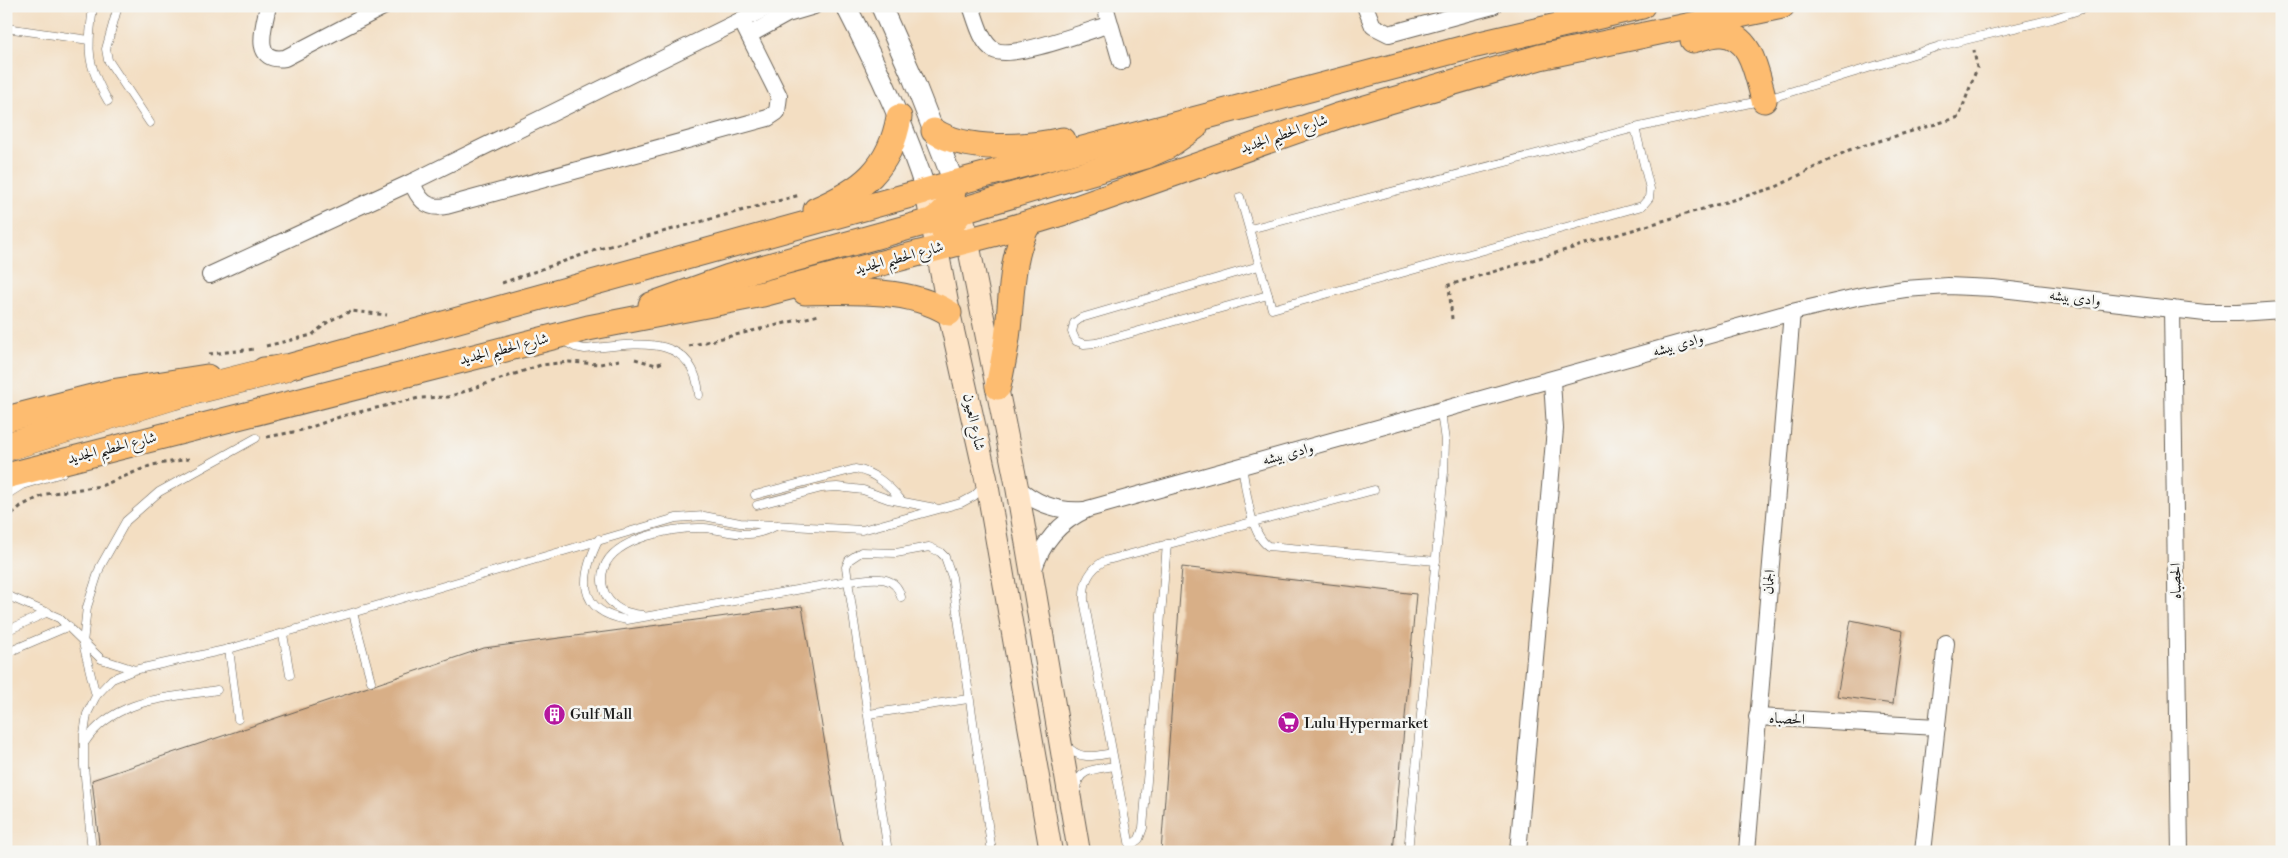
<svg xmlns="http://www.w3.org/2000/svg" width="2288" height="858" font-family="'Libre Bodoni',Amiri,serif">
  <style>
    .building { fill: #d8af87 }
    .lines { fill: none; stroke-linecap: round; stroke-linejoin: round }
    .service-casing { stroke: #676056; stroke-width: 9 }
    .minor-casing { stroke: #676056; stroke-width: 18 }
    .tertiary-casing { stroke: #676056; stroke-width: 22 }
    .secondary-casing { stroke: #676056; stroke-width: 24 }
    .primary-casing { stroke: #676056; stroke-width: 27 }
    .motorway-casing { stroke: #676056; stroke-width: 29 }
    .path { stroke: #676056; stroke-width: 3; stroke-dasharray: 4 4; stroke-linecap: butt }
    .service { stroke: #fff; stroke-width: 8 }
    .minor { stroke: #fff; stroke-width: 16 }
    .tertiary { stroke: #fff; stroke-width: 20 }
    .secondary { stroke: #fee4c6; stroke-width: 22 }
    .primary { stroke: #fdbc70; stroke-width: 25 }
    .motorway { stroke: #fdbc70; stroke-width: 28 }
    .labels { text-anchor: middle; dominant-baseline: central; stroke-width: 5; stroke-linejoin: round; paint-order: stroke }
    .street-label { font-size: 15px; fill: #1c1c1c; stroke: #f6f6f2 }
    .poi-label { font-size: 15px; fill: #1c1c1c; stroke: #f6f6f2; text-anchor: start }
  </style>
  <rect width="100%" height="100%" fill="#f6f6f2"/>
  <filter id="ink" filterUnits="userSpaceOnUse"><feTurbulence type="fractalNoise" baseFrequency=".02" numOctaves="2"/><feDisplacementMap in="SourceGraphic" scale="10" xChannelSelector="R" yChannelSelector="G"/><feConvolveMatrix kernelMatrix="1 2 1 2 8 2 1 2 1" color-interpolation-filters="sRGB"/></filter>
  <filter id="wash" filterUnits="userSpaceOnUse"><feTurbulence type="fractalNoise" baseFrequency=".0096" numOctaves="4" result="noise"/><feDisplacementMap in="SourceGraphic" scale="20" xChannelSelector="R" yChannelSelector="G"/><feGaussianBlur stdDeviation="1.12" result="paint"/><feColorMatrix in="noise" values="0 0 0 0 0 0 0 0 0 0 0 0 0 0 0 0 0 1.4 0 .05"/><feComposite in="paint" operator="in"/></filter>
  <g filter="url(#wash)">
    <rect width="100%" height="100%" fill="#f3dec2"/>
    <g id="blocks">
      <g class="building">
        <polygon points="1182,567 1416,594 1393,852 1161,852"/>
        <polygon points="802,606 843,852 100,852 92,780 484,648"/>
        <polygon points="1851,620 1903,631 1893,704 1837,696"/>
      </g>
    </g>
  </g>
  <g filter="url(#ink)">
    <use href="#blocks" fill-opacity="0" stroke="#676056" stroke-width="1"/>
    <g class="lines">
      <defs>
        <g id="service">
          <path d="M93,6c-5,45 -8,55 15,95"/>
          <polyline points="118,6 106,49 108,60 150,123"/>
          <polyline points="6,28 89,40"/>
          <polyline points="1240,197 1272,309 1642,206 1649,198 1650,189 1635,128"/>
          <polyline points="1250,229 1635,128 1764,100 1940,46 2052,19 2091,6"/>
          <polyline points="1259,266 1081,318 1074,323 1072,332 1076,341 1084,344 1096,343 1268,295"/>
          <path d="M564,341l11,6 10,2c45,-4 109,-20 114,46"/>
          <path d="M1242,466c4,22 8,68 26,80l168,15"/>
          <polyline points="6,495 22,485 62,473"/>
          <path d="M755,495l100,-26c20,3 34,17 47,32"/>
          <polyline points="757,505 822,488 837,487 863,490 888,499 935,508"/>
          <path d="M599,539c-19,38 -23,72 28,81l220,-39c21,-1 48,-10 54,16"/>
          <polyline points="6,595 59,618 101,659 132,669"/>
          <polyline points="353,613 371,681"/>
          <path d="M642,615c-14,-2 -24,-4 -33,-15 -7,-9 -9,-22 -5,-32 10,-31 72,-41 100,-40 14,1 28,6 42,6 11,1 22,-4 32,-9"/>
          <polyline points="6,631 48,612"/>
          <polyline points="283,634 290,675"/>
          <polyline points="229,649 238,719"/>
          <polyline points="6,653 69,626"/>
          <polyline points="96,696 83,643 87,607 100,567 126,521 159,492 256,438"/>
          <polyline points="869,714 968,699"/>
          <path d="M85,742c29,-44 84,-44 132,-52"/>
          <path d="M1066,745c14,16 28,11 46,8"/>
          <path d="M1077,789c-1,-21 22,-20 38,-23"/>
          <polyline points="1130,846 1139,839 1143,828 1167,544"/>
          <polyline points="92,852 84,766 84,734 87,714 96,696 112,679 134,670 229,649 676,518 704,516 740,523 862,530 961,503 974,496 983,487"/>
          <polyline points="888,852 846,567 849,560 861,552 896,553 929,547 940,552 945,557 952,577 992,852"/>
          <path d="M1131,852l-47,-252c-1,-18 5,-30 20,-39l270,-71"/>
          <polyline points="1408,852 1444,472 1445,441 1441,412"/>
        </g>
        <g id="minor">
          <path d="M268,6c-4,20 -17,57 17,52l100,-52"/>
          <path d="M971,6c5,13 10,37 23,44 17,10 94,-19 116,-26"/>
          <polyline points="1105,6 1121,62"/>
          <polyline points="1365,6 1373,26 1389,34 1493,6"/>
          <polyline points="749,35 787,14 814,6"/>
          <path d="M412,182c6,17 15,28 34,24l322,-88 9,-6 2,-16 -38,-76"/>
          <polyline points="210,275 412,182 770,6"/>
          <polyline points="2172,309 2180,852"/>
          <path d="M1017,487c19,17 41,25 67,23"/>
          <path d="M1033,572c9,-30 26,-50 55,-63l704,-197 69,-16 44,-7 43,-3 45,2 212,25h33l44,-3"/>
          <polyline points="1757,717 1937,727"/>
          <polyline points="1518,852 1555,429 1552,381"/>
          <polyline points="1747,852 1792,312"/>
          <polyline points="1923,852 1946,643"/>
        </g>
        <g id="tertiary">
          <path d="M846,6c31,60 59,120 80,185"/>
          <polyline points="881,6 912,76 954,183"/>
        </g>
        <g id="secondary">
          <polyline points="926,191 949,313 986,478 1051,852"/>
          <polyline points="964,223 1017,487 1079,852"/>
        </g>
        <g id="primary">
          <path d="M1693,40c8,-2 18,-6 27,-6 32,-1 37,42 44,66"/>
          <path d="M934,131c32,21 93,17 129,9"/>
          <path d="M816,210c46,-20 74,-41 83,-93"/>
          <polyline points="944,232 961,212 969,208 1146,156 1168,146 1195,127"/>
          <path d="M805,292c44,-1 105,-4 144,21"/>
          <path d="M651,305l78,-28 202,-56c16,-9 22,-20 23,-38"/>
          <polyline points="264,370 284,368 954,183 1476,45 1642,6"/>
          <path d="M998,387c4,-19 8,-38 10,-57 4,-38 3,-72 20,-106"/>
          <polyline points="6,419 111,392 207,377"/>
          <polyline points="6,476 588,328 763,294 993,234 1068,211 1338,116 1540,57 1782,6"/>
        </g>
        <polyline id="motorway" points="6,447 172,396 284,368"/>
      </defs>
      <use href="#service" class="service-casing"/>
      <use href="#minor" class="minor-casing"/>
      <use href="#tertiary" class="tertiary-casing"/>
      <use href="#secondary" class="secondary-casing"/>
      <use href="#primary" class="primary-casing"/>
      <use href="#motorway" class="motorway-casing"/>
      <g class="path">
        <polyline points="502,283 599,249 800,195"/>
        <polyline points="1452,319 1449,285 1776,187 1849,150 1959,117 1977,68 1974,50"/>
        <polyline points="266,346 312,335 329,321 351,311 387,315"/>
        <polyline points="689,346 819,315"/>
        <polyline points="209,354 255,349"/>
        <polyline points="635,359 656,365 665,361"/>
        <polyline points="267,437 303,430 342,416 419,398 448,397 541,365 569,362 600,364 619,360"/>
        <polyline points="6,519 21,506 46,494 101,486 152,465 189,459"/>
      </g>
      <use href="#service" class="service"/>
      <use href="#minor" class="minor"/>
      <use href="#tertiary" class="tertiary"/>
      <use href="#secondary" class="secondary"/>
      <use href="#primary" class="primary"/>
      <use href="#motorway" class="motorway"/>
    </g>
  </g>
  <defs>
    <symbol id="building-disc" viewBox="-11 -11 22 22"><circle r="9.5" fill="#b5179e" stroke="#f6f6f2"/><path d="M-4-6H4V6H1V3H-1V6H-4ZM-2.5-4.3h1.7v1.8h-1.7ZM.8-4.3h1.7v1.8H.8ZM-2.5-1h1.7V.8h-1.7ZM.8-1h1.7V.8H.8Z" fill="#fff"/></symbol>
    <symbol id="supermarket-disc" viewBox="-11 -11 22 22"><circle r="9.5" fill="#b5179e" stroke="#f6f6f2"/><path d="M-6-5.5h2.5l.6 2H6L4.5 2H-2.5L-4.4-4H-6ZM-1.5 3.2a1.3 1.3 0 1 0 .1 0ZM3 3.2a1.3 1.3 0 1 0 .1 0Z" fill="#fff"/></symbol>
  </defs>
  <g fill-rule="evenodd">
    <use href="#building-disc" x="542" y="702" width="25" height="25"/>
    <use href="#supermarket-disc" x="1276" y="710" width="25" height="25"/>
  </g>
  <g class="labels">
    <g class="street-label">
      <text transform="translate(1284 134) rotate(-19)">شارع الحطيم الجديد</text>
      <text transform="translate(899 258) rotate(-15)">شارع الحطيم الجديد</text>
      <text transform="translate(2075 298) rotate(7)">وادى بيشه</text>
      <text transform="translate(1678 345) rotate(-16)">وادى بيشه</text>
      <text transform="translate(504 349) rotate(-14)">شارع الحطيم الجديد</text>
      <text transform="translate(974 422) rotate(78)">شارع العيون</text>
      <text transform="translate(112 448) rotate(-14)">شارع الحطيم الجديد</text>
      <text transform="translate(1288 454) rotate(-15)">وادى بيشه</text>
      <text transform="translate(2176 581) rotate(-91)">الحصباه</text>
      <text transform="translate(1769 582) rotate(-85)">الجمان</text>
      <text transform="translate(1787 719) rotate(3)">الحصباه</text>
    </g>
    <g class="poi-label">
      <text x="570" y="714">Gulf Mall</text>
      <text x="1304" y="723">Lulu Hypermarket</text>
    </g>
  </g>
  <rect width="2288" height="858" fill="none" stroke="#f6f6f2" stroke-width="25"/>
</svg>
